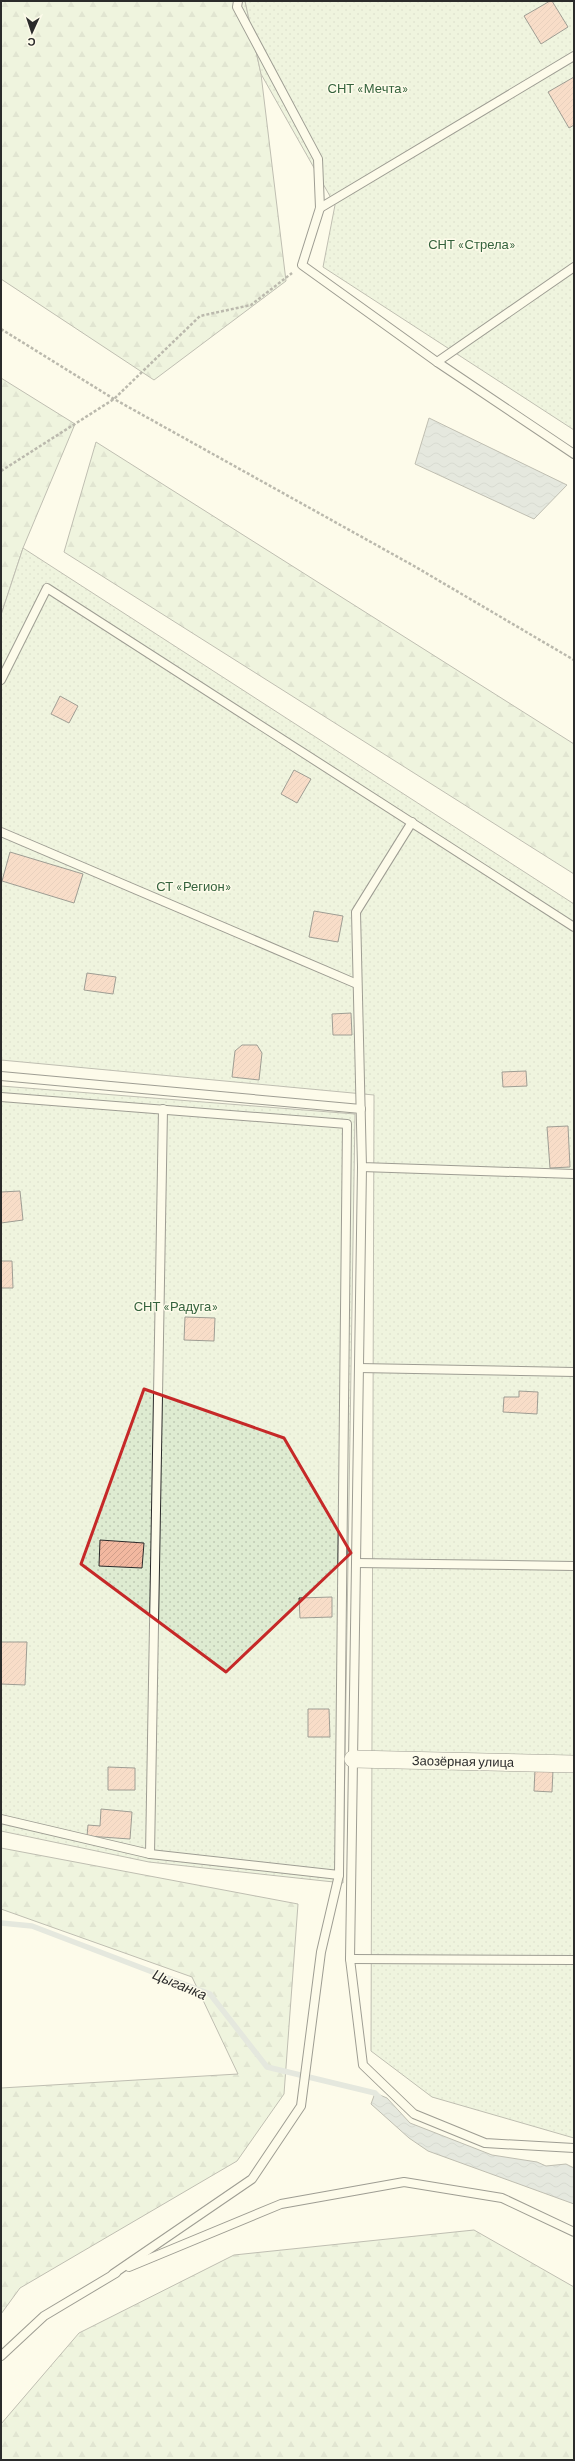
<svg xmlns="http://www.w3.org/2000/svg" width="575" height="2461" font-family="Barlow,sans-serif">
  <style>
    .forest { fill: url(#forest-firs); stroke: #74746e }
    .garden { fill: url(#garden-dots); stroke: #74746e }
    .water { fill: url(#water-waves); stroke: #74746e }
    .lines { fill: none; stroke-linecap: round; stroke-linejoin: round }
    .stream { stroke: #c7d0d0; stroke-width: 5.5 }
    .building { fill: url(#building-hatch); stroke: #2b2b2b }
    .lane-casing { stroke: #2b2b2b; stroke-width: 10 }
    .street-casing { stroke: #2b2b2b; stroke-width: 18 }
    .path { stroke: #6a6964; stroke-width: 2.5; stroke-dasharray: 3 2; stroke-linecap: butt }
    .lane { stroke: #fdfbea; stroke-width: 8 }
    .street { stroke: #fdfbea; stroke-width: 17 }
    .marked { fill: none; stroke: #c62828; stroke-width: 3; stroke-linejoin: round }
    .labels { text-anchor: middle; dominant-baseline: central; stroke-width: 3; stroke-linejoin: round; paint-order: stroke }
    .park-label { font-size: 13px; fill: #34623c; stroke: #fdfbea }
    .street-label { font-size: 13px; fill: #2b2b2b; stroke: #fdfbea }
    .water-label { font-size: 14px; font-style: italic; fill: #2b2b2b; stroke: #fdfbea }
  </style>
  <defs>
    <pattern id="forest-firs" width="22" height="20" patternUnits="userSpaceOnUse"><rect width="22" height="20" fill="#deebd1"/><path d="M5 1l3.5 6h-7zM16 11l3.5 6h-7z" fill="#bfcab4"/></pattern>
    <pattern id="garden-dots" width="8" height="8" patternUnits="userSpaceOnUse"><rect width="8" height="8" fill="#deebd1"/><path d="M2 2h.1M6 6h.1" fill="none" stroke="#bfcab4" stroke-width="1.8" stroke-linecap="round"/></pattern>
    <pattern id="water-waves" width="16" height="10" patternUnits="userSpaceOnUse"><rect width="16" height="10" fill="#c7d0d0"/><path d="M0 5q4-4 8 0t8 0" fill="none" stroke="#abb3b3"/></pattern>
    <pattern id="building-hatch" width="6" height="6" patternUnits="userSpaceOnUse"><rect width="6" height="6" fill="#f2b8a0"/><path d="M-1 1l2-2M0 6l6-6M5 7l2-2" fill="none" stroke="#d09e8a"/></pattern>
  </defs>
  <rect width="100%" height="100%" fill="#fdfbea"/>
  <g class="forest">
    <polygon points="1,1 245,1 261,74 286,281 154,380 1,279"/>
    <polygon points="1,378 75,424 23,548 1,615"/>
    <polygon points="96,442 574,744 574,874 64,552"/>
    <polygon points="1,1848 298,1904 284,2094 237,2161 20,2288 1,2314 1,2088 238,2074 192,1977 1,1909"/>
    <polygon points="474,2230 574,2287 574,2460 1,2460 1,2424 79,2333 234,2255"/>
  </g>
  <g class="garden">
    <polygon points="245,1 574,1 574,430 323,267 335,205 261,74"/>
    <polygon points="23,548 574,904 574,2138 432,2097 371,2051 374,1095 1,1060 1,615"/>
    <polygon points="1,1086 355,1114 343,1883 149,1862 1,1831"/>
  </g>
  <g class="water">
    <polygon points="429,418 567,485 534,519 415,464"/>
    <polygon points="375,2093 387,2098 410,2123 492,2155 537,2162 546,2166 566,2164 574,2168 574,2204 428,2151 409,2138 371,2104"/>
  </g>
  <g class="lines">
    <polyline class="stream" points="1,1923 32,1926 210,1994 267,2067 375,2093 380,2098"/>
  </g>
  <g class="building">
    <polygon points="550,1 552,1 568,27 541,44 524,16"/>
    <polygon points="574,77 574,125 569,128 548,92"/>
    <polygon points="60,696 78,706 69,723 51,714"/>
    <polygon points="294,770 311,779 297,803 281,794"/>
    <polygon points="10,852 83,874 74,903 2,881"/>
    <polygon points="314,911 343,916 338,942 309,937"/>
    <polygon points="87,973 116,977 113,994 84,990"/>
    <polygon points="351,1013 352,1035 333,1035 332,1014"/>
    <polygon points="242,1045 257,1045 262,1053 259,1080 232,1077 235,1051"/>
    <polygon points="526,1071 527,1086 503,1087 502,1072"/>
    <polygon points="568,1126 570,1167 550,1168 547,1127"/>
    <polygon points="20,1191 23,1220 1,1223 1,1192"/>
    <polygon points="1,1261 12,1261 13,1288 1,1288"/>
    <polygon points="185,1317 215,1318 214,1341 184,1340"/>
    <polygon points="519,1391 538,1392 537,1414 503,1412 504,1397 519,1397"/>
    <polygon points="100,1540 144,1543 142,1568 99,1566"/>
    <polygon points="332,1597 332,1617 300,1618 299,1598"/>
    <polygon points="1,1642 27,1642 25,1685 1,1684"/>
    <polygon points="308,1709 329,1709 330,1737 308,1737"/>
    <polygon points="108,1767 135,1768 135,1790 108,1790"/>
    <polygon points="535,1770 553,1770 552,1792 534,1791"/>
    <polygon points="101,1809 132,1812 130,1839 87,1836 88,1825 100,1826"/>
  </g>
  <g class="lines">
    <defs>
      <g id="lane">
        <polyline points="238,1 237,7 318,159 320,208 302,265 437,362 574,454"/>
        <polyline points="320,208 574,56"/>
        <polyline points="437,362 574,267"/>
        <polyline points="1,680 47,588 574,927"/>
        <polyline points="412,822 356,912 362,1167 574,1174"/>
        <polyline points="1,832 357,984"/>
        <polyline points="1,1076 361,1109"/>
        <polyline points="1,1097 347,1124 339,1875 321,1952 301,2106 252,2179 113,2274"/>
        <polyline points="362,1167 350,1959 363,2065 414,2114 485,2143 574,2148"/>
        <polyline points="359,1368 574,1372"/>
        <polyline points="356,1563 574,1566"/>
        <polyline points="1,1819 150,1854 339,1875"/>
        <polyline points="150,1854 163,1109"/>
        <polyline points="350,1959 574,1960"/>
        <polyline points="129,2267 281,2204 404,2182 502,2198 574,2232"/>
        <polyline points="1,2356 44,2316 116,2273"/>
      </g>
      <polyline id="street" points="353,1759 574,1764"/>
    </defs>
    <use href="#lane" class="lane-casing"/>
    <use href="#street" class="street-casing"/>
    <g class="path">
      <polyline points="1,329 114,399 414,566 574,660"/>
      <polyline points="1,471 114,399 200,316 251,305 292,273"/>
    </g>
    <use href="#lane" class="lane"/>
    <use href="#street" class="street"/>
  </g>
  <path d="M0 0H575V2461H0ZM144,1389l140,49 67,115 -125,119 -145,-108z" fill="#fdfbea" fill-opacity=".55" fill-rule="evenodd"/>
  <path class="marked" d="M144,1389l140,49 67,115 -125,119 -145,-108z"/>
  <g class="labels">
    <g class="park-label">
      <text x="368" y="88">СНТ «Мечта»</text>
      <text x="472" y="244">СНТ «Стрела»</text>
      <text x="194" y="886">СТ «Регион»</text>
      <text x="176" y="1306">СНТ «Радуга»</text>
    </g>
    <g class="street-label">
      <text transform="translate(463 1761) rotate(1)">Заозёрная улица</text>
    </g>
    <g class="water-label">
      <text transform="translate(180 1984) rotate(23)">Цыганка</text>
    </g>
  </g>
  <rect width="575" height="2461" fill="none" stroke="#2b2b2b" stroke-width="4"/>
  <g transform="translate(32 32) rotate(183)" stroke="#fdfbea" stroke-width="3" paint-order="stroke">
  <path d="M0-3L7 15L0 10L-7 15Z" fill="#2b2b2b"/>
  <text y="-6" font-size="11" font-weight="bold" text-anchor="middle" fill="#2b2b2b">С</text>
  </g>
</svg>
